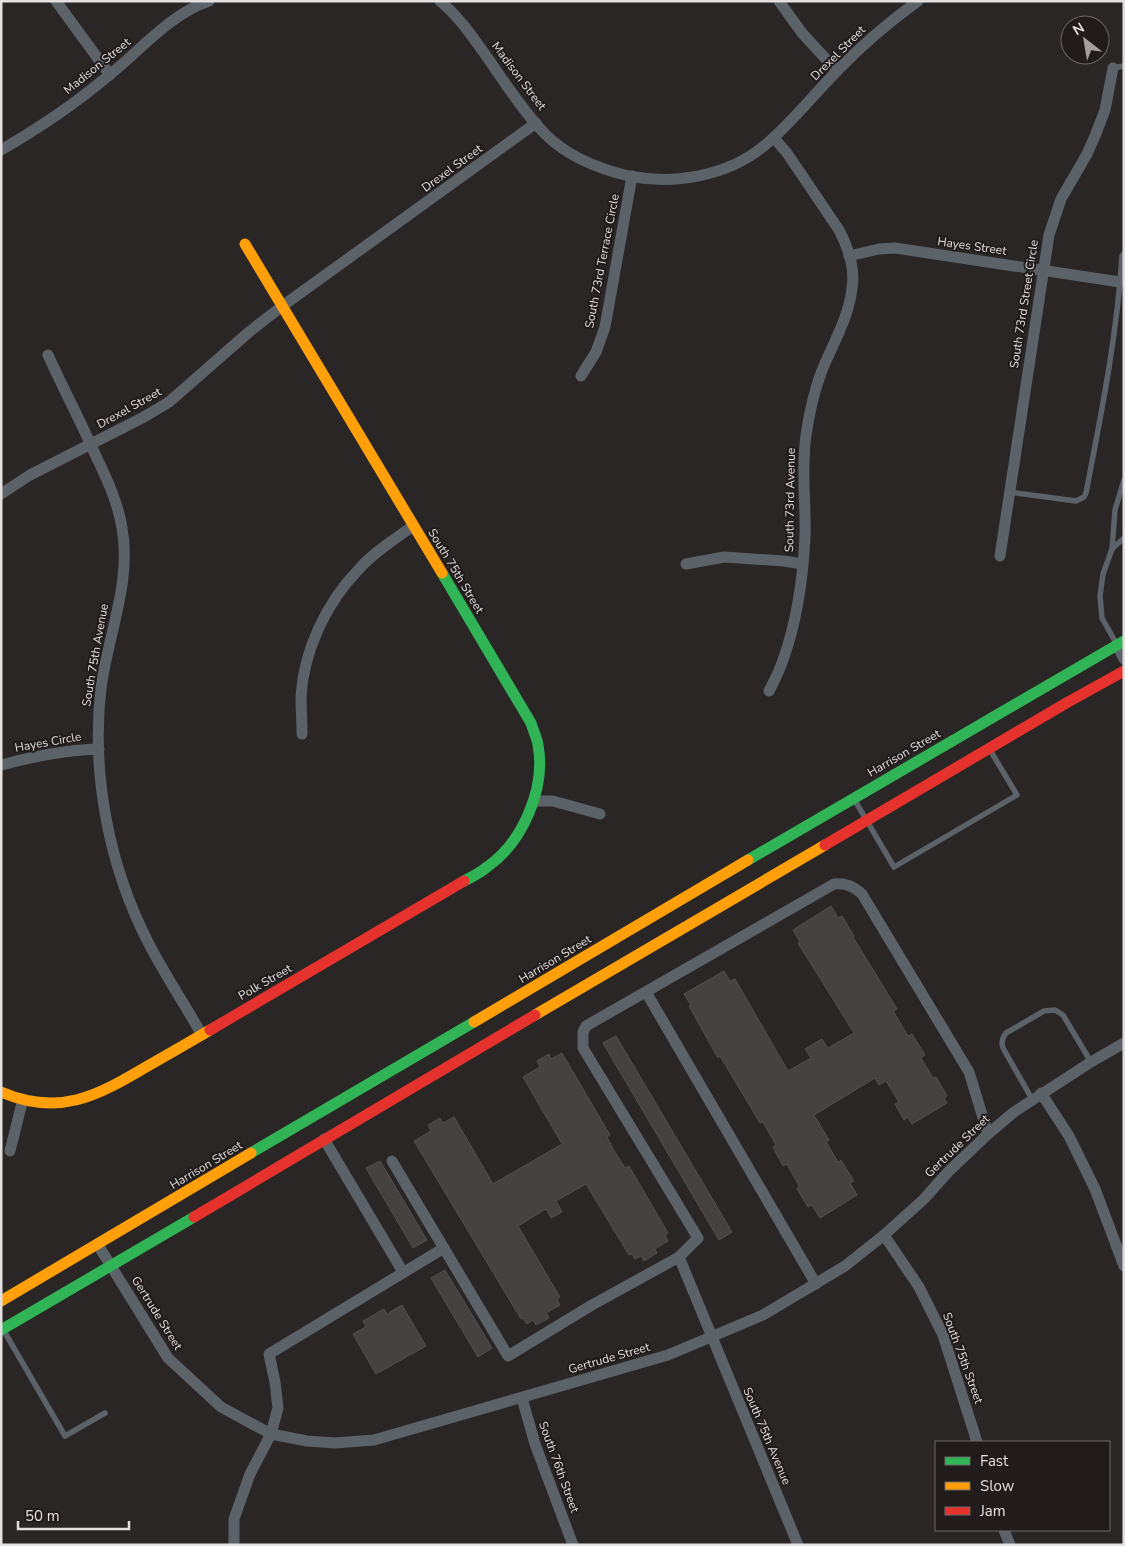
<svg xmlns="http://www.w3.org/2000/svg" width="1125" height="1546" font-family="'Nunito Sans',sans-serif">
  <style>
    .building { fill: #454241; stroke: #53504f }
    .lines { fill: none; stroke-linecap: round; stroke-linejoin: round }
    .lane { stroke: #5b6268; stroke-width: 5.5 }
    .street { stroke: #5b6268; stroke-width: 11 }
    .fast { stroke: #30b455; stroke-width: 11 }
    .slow { stroke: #ff9f0a; stroke-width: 11 }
    .jam { stroke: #e5322d; stroke-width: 11 }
    .labels { text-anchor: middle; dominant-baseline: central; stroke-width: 4; stroke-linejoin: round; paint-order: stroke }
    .street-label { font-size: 12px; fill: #e4e0e0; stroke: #211b1b }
  </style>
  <rect width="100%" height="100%" fill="#292625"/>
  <g class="building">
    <polygon points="831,906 838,918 842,916 854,936 853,937 897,1009 893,1011 908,1036 912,1034 925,1055 921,1058 933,1078 936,1077 947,1096 944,1098 947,1103 912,1124 908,1117 904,1120 895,1104 899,1102 886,1081 879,1085 875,1078 814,1115 829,1140 826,1142 838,1162 841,1160 854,1181 850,1183 857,1195 820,1218 812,1205 808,1207 797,1189 799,1186 787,1164 783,1166 773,1147 776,1145 763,1122 760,1123 720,1056 718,1058 689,1006 691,1005 684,994 724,971 730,981 735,979 788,1071 811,1058 805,1049 822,1039 828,1048 854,1033 798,943 800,942 793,930"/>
    <polygon points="616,1036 732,1232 719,1240 603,1043"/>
    <polygon points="562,1053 610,1135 607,1137 613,1149 625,1168 629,1166 668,1233 665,1235 668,1241 655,1249 657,1253 644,1261 641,1256 635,1259 632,1254 629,1255 586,1184 556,1201 562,1212 551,1218 546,1209 518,1226 560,1297 557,1299 560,1305 546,1313 549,1318 536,1325 533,1320 527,1324 523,1318 521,1319 414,1141 431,1131 428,1125 440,1118 443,1123 454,1117 493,1184 562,1144 523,1077 540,1067 537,1061 549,1054 551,1059"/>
    <polygon points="380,1161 427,1240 413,1248 366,1168"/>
    <polygon points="445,1270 492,1348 478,1357 431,1278"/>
    <polygon points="402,1305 426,1346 376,1374 353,1334 366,1327 363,1321 384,1309 387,1314"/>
  </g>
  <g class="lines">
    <g class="lane">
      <polyline points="1113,68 1124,66"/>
      <path d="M1009,492l67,9 8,-4 2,-4c15,-78 31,-157 36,-237l2,-3"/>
      <polyline points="1112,550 1115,510 1124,480"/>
      <polyline points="1116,643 1102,618 1100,596 1103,574 1112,549 1124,538"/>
      <polyline points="854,799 894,867 1017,795 990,750"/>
      <path d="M1032,1099l-29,-51c-2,-6 -1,-10 3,-15l38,-22 11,-1 8,5 28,47"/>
      <polyline points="4,1331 65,1436 105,1413"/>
    </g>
    <g class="street">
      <polyline points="56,1 110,75"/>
      <path d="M440,1c17,14 29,31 42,49 20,28 39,59 63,84 22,22 54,35 84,42 45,9 99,0 135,-30 28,-23 49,-51 74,-76 24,-25 51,-48 80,-69"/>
      <polyline points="779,1 802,33 837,71"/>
      <path d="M1,150c38,-22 74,-46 107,-74 32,-25 62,-62 101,-75"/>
      <polyline points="849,256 879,249 895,248 1120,282"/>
      <path d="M48,355c15,33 32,65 47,99 11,23 23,48 27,74 10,53 -14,107 -21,160 -10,86 8,179 48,256 16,31 36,61 53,91"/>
      <polyline points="581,376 596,352 605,327 632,176"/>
      <polyline points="1,494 30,475 144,417 169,402 249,332 281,307 536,123"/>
      <polyline points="1000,556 1049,235 1061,199 1087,154 1095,136 1105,110 1113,68"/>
      <polyline points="686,564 724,557 784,561 802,564"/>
      <polyline points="1117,645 1124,659"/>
      <path d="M769,691c5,-10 11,-21 14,-31 14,-39 20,-82 22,-123 1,-34 -4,-68 1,-102 3,-20 8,-43 15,-62 11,-28 28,-55 31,-85 3,-19 -4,-41 -13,-58l-52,-77 -13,-15"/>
      <path d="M302,734c0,-13 -1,-26 -1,-38 3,-47 26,-94 58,-127 15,-17 36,-30 54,-43"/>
      <path d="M2,765c32,-9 64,-15 97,-16"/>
      <polyline points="534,801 553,801 600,814"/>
      <polyline points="646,992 816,1284"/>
      <polyline points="1041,1093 1069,1136 1095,1189 1124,1266"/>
      <polyline points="324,1139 403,1272"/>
      <polyline points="10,1151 23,1099"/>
      <polyline points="392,1161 508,1356 592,1305 679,1257"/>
      <polyline points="884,1235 919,1287 943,1335 977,1442"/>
      <polyline points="98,1245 168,1358 221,1407 271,1434 307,1441 335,1443 374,1440 668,1355 763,1315 845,1266 884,1235 924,1199 948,1172 988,1134 1014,1112 1091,1062 1124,1043"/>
      <polyline points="522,1398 535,1444 573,1545"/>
      <polyline points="1004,1530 1010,1545"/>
      <polyline points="234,1545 234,1519 250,1474 271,1434 278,1408 275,1382 269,1354 444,1248"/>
      <path d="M798,1545l-119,-288 19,-19 -115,-190v-16l3,-6 248,-142c12,-1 19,2 28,10l107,178 19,62"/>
    </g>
    <g class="fast">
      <path d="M442,573l89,150c2,7 6,15 7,22 8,43 -15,97 -51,122 -7,6 -15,10 -23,14"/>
      <polyline points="748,860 1124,641"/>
      <polyline points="251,1153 474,1022"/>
      <polyline points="1,1330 194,1217"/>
    </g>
    <g class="slow">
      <polyline points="245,244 442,573"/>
      <polyline points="535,1015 825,845"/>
      <polyline points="474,1022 748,860"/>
      <path d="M1,1092c58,25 96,4 145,-25 21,-12 42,-24 64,-37"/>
      <polyline points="1,1301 251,1153"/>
    </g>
    <g class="jam">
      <polyline points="825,845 1068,702 1124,671"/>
      <polyline points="210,1030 464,881"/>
      <polyline points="194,1217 535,1015"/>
    </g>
  </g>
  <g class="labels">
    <g class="street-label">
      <text transform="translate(838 53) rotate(-45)">Drexel Street</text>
      <text transform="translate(97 66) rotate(-39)">Madison Street</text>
      <text transform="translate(519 76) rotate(53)">Madison Street</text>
      <text transform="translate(452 168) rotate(-36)">Drexel Street</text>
      <text transform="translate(972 246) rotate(8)">Hayes Street</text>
      <text transform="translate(602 261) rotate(-79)">South 73rd Terrace Circle</text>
      <text transform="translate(1024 304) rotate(-81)">South 73rd Street Circle</text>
      <text transform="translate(129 408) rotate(-29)">Drexel Street</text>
      <text transform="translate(790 500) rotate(-89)">South 73rd Avenue</text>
      <text transform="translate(456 571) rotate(59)">South 75th Street</text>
      <text transform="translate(95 655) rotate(-80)">South 75th Avenue</text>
      <text transform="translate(48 742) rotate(-10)">Hayes Circle</text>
      <text transform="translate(904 753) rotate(-30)">Harrison Street</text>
      <text transform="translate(555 959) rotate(-31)">Harrison Street</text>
      <text transform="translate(265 982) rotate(-30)">Polk Street</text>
      <text transform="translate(957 1146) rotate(-44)">Gertrude Street</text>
      <text transform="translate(206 1165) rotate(-31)">Harrison Street</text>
      <text transform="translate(157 1313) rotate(58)">Gertrude Street</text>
      <text transform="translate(609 1358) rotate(-16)">Gertrude Street</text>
      <text transform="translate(963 1358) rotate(70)">South 75th Street</text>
      <text transform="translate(767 1436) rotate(67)">South 75th Avenue</text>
      <text transform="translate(559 1467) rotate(70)">South 76th Street</text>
    </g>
  </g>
  <rect width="1125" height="1546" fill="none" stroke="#e4e0e0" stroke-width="5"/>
  <rect x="935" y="1441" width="175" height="90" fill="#211b1b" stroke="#6f6a6a"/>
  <rect x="945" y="1457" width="25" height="8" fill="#30b455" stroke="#6f6a6a"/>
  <text x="980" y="1466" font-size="15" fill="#e4e0e0">Fast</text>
  <rect x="945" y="1482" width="25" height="8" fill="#ff9f0a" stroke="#6f6a6a"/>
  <text x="980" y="1491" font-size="15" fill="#e4e0e0">Slow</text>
  <rect x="945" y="1507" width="25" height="8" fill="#e5322d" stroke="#6f6a6a"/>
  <text x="980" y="1516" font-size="15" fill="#e4e0e0">Jam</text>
  <g transform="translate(1085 40) rotate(329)"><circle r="24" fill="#211b1b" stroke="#6f6a6a"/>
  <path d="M0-4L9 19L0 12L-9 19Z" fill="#a39f9f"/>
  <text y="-8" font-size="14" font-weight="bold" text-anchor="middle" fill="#e4e0e0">N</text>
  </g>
  <path d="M18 1521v8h111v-8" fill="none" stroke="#e4e0e0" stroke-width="2.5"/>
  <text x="25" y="1521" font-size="15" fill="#e4e0e0" stroke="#211b1b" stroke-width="4" paint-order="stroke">50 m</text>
</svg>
